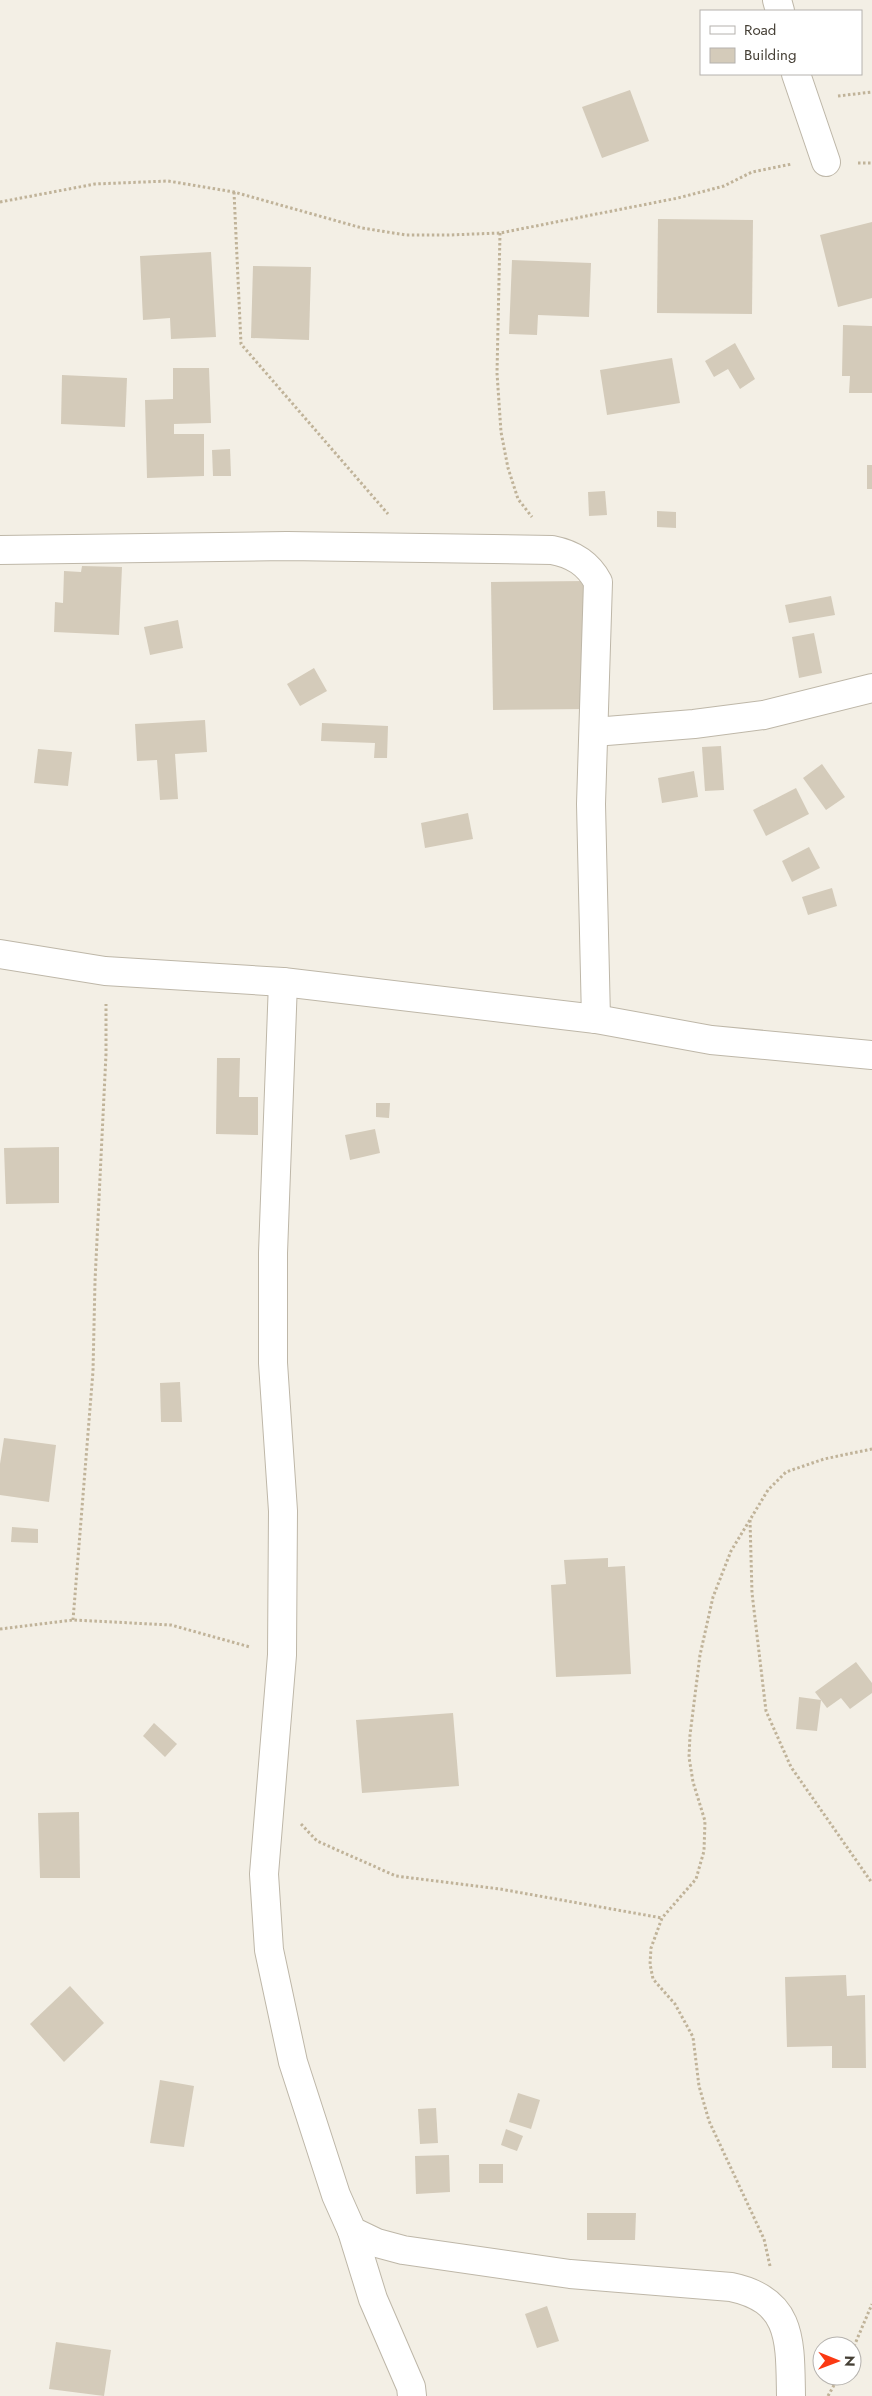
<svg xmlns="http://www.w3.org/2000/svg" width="872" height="2396" font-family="Jost,sans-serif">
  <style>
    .building { fill: #d4cbba }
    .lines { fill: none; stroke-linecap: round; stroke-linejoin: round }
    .minor-casing { stroke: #beb7a8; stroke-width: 30 }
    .path { stroke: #c0b399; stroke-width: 3; stroke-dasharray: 2.5 2.5; stroke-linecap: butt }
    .minor { stroke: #fff; stroke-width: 28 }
  </style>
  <rect width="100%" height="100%" fill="#f3efe5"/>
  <g class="building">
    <polygon points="630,90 649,141 602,158 582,107"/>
    <polygon points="658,219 753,220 752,314 657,313"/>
    <polygon points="872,222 872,298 838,307 820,235"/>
    <polygon points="211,252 216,337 171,339 170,318 143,320 140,256"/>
    <polygon points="512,260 591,263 589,317 538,315 537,335 509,334"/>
    <polygon points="253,266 311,267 309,340 251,338"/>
    <polygon points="843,325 872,326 872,393 849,393 850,376 842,376"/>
    <polygon points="735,343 755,379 740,389 728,369 714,377 705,361"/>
    <polygon points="672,358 680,403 607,415 600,370"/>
    <polygon points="173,368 209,368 211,423 174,424 174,434 204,434 204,476 147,478 145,400 173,399"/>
    <polygon points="62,375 127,378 125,427 61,424"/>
    <polygon points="230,449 231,476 213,476 212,450"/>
    <rect x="867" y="465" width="5" height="24"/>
    <polygon points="605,491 607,515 589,516 588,492"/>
    <polygon points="657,511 676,512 676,528 657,527"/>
    <polygon points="82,566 122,567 119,635 54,632 55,602 63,603 64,571 81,572"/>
    <polygon points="586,581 587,709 493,710 491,582"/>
    <polygon points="831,596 835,615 789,623 785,605"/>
    <polygon points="178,620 183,648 150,655 144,627"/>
    <polygon points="814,633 822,673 799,678 792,637"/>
    <polygon points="314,668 327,691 300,706 287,684"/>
    <polygon points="205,720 207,752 175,754 178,799 160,800 157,760 137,761 135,724"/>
    <polygon points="322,723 388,726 387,758 374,758 375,743 321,741"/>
    <polygon points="721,746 724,790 705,791 702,747"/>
    <polygon points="38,749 72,752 68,786 34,783"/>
    <polygon points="822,764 845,797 826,810 803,778"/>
    <polygon points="694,771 698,797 662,803 658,778"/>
    <polygon points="796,788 809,814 766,836 753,810"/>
    <polygon points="468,813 473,839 425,848 421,823"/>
    <polygon points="809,847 820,868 792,882 782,861"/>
    <polygon points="832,888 837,906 808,915 802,897"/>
    <polygon points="217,1058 240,1058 239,1097 258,1097 258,1135 216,1134"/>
    <polygon points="376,1103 390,1103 389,1118 376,1117"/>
    <polygon points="375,1129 380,1153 350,1160 345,1135"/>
    <polygon points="59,1147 59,1203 6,1204 4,1148"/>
    <polygon points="180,1382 182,1422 161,1422 160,1383"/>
    <polygon points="4,1438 56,1445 49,1502 0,1495 0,1464"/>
    <polygon points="12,1527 38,1529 38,1543 11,1542"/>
    <polygon points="608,1558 608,1567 625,1566 631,1674 556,1677 551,1585 566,1584 564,1560"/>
    <polygon points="856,1662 872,1683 872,1693 850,1709 841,1698 827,1708 815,1692"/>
    <polygon points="799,1697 821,1700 817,1731 796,1729"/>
    <polygon points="453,1713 459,1786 362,1793 356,1720"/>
    <polygon points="154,1723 177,1744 165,1757 143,1736"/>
    <polygon points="79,1812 80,1878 40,1878 38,1813"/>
    <polygon points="846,1975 847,1996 865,1995 866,2068 832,2068 832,2046 787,2047 785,1977"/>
    <polygon points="70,1986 104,2023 64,2062 30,2024"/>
    <polygon points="160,2080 194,2086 184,2147 150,2143"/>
    <polygon points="518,2093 540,2100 531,2129 509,2122"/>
    <polygon points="436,2108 438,2143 420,2144 418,2109"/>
    <polygon points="506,2129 523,2136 517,2151 501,2145"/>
    <polygon points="449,2155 450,2192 416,2194 415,2156"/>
    <rect x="479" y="2164" width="24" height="19"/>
    <polygon points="587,2213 636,2213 635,2240 587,2240"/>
    <polygon points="547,2306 559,2341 537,2348 525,2314"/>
    <polygon points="56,2342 111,2350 104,2396 49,2389"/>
  </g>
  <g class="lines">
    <defs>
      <g id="minor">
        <polyline points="777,0 780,11"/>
        <polyline points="796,74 826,162"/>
        <path d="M0,550l287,-4 265,4c21,4 36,13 46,32l-7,222 5,215"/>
        <polyline points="594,732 694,724 764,715 872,688"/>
        <polyline points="0,954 105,971 283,982 596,1019 711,1040 872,1055"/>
        <path d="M283,982l-10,271v110l10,148 -1,144 -18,219 5,76 24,112 43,133 16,36 25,12 26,7 167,24 161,13c62,13 59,54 60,109"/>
        <polyline points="352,2231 373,2299 411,2387 412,2396"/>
      </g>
    </defs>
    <use href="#minor" class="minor-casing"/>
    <g class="path">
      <polyline points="838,96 872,92"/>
      <polyline points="858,163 872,163"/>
      <polyline points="234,192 241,344 388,514"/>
      <polyline points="0,202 95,184 168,181 234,192 362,228 406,235 449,235 500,233 678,198 724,186 752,172 792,164"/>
      <polyline points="500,233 497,373 501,432 508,468 518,499 532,517"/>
      <polyline points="750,1520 752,1593 766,1711 791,1767 872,1883"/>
      <polyline points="73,1620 93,1371 95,1281 106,1054 106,1004"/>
      <polyline points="0,1629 73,1620 171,1625 250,1647"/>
      <polyline points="301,1824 317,1841 396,1876 500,1889 662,1918"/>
      <polyline points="770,2266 764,2239 709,2121 699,2086 693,2037 675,2004 653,1979 650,1964 651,1948 662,1918 696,1879 704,1851 705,1821 693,1782 689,1757 690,1735 700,1655 713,1597 731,1551 768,1490 786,1472 824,1459 872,1449"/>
      <polyline points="852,2351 872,2304"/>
      <polyline points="828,2396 839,2376"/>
    </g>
    <use href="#minor" class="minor"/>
  </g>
  <rect x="700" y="10" width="162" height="65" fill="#ffffff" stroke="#b5b2ae"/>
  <rect x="710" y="26" width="25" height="8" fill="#ffffff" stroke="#b5b2ae"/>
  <text x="744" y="35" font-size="15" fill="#453f35">Road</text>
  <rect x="710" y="48" width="25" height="15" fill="#d4cbba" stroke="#b5b2ae"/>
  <text x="744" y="60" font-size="15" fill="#453f35">Building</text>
  <g transform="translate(837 2361) rotate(91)"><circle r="24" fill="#ffffff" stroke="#b5b2ae"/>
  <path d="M0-4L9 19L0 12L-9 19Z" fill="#fb3913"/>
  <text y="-8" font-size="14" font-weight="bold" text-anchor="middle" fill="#453f35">N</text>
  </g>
</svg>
